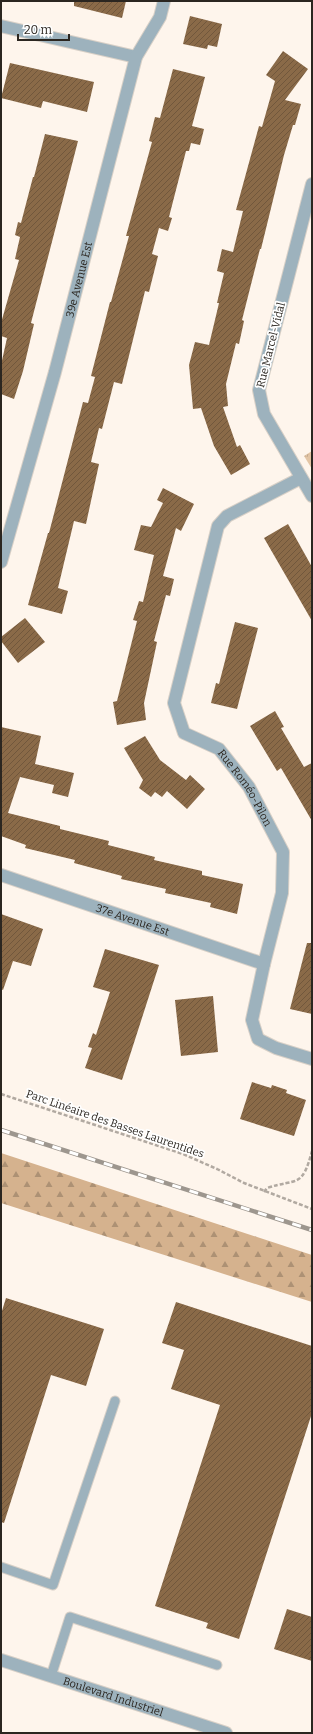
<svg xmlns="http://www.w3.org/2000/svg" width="313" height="1734" font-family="Bitter,serif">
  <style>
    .forest { fill: url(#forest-firs) }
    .park { fill: url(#park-tufts) }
    .building { fill: url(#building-hatch) }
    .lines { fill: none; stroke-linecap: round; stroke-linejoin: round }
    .service-casing { stroke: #d8d0c7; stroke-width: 11 }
    .minor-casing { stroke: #d8d0c7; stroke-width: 14 }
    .path { stroke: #b1a9a1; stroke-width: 2.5; stroke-dasharray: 4 2; stroke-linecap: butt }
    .service { stroke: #9db2bd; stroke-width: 9 }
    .minor { stroke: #9db2bd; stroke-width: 12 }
    .rail-casing { stroke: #9d968e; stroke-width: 4.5 }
    .rail { stroke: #fff; stroke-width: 3; stroke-dasharray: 9; stroke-linecap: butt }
    .labels { text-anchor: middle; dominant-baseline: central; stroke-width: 3.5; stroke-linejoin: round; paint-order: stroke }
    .street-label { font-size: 11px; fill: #2b2620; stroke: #fff }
  </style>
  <defs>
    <pattern id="forest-firs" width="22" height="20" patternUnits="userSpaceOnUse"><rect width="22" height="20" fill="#d5b28e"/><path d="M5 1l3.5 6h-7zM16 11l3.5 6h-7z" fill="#ad9174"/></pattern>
    <pattern id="park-tufts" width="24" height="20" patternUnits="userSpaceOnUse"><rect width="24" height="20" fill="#e3c5a5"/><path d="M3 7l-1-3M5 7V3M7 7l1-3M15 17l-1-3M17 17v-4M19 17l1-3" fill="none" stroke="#c3a98e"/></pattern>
    <pattern id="building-hatch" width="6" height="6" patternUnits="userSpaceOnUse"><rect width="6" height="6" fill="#8a6a48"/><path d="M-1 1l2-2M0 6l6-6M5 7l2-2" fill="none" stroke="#71573c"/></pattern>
  </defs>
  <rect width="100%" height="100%" fill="#fef5ec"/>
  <polygon class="forest" points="1,1153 312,1255 312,1302 1,1203"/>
  <polygon class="park" points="312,451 312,469 304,456"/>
  <g class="building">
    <polygon points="74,1 126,1 122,18 74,6"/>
    <polygon points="190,16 222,24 217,47 208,45 207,49 183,44"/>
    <polygon points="283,51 308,69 285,100 301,104 295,125 293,125 284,155 261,249 260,249 242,320 244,321 239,344 236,343 226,384 228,406 223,407 237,447 240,445 250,464 231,475 214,446 201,408 193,409 189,365 195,342 209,345 219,303 217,303 224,273 217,271 222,249 233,252 243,211 236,210 259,126 262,127 275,81 266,75"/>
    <polygon points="10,63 94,82 87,112 43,101 41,108 1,98"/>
    <polygon points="173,69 205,77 192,126 204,129 200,145 191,143 189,151 186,151 169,217 172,218 168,231 159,228 152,254 158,256 149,292 145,291 122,384 114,382 102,429 99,428 91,462 99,464 86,524 74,521 58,588 68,591 62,614 28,605 48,533 49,533 83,402 88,403 95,377 91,376 110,302 111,302 129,236 126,236 152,142 149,141 155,117 160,118"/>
    <polygon points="45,134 78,141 31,323 34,324 23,371 14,399 1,394 1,365 7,338 1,336 1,323 19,260 15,259 20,237 15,235 18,222 21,223 33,177 34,177"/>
    <polygon points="163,488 194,504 181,531 176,528 163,576 174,579 170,596 166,595 154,641 157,642 144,703 146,720 117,725 113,702 117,701 137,621 133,620 139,601 143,602 154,555 134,550 141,525 151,527 163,503 157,500"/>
    <polygon points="288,524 312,567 312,621 264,538"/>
    <polygon points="25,618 45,642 18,663 1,641 1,637"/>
    <polygon points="235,622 258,628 237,709 211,703 216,683 219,684"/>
    <polygon points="275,711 284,727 281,728 304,767 312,763 312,821 281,768 277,771 250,726"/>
    <polygon points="1,727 41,736 35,764 74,773 68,797 52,793 54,785 20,777 8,813 60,826 60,829 109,841 108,845 155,857 154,860 202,871 202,875 243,884 237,914 210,907 211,903 165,893 166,889 121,879 122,876 74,863 75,860 25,848 26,845 1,836"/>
    <polygon points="145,736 160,760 186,780 190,775 205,789 187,809 167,791 162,797 155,792 151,797 139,788 143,780 124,748"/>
    <polygon points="1,914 43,929 31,966 13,961 3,990 1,989"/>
    <polygon points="307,943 312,943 312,1014 290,1009"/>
    <polygon points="105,949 159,965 122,1080 85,1068 92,1048 88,1047 93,1033 96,1035 110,992 93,987"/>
    <polygon points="213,996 218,1052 181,1056 175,1000"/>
    <polygon points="252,1082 271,1088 272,1085 287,1090 286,1093 306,1100 294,1136 240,1119"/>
    <polygon points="6,1298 104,1329 86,1386 51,1375 4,1523 1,1522 1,1314"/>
    <polygon points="176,1302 312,1346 312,1413 239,1639 206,1628 208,1623 155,1606 220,1405 171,1389 184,1350 162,1343"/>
    <polygon points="287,1609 312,1617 312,1661 274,1649"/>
  </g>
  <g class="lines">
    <defs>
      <g id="service">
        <polyline points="1,1567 53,1585 115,1401"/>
        <polyline points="51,1676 70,1617 217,1665"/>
      </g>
      <g id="minor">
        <polyline points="1,26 136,57"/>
        <polyline points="312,184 259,390 264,414 312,496"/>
        <path id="s1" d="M301,478l-74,38 -9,10 -44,177 10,30 35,16 30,38 34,65 -1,41 -18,71 -12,56 6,19 18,9 36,11"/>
        <path id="s2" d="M1,562l54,-190 81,-315 24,-40 4,-16"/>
        <path id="s3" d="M1,875l263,89"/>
        <path id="s4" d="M1,1660l225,73"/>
      </g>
    </defs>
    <use href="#service" class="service-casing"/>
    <use href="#minor" class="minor-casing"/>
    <g class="path">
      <polyline points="1,1094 183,1154 217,1169 244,1183 312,1209"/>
      <path d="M264,1192l3,-4c30,-10 35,1 45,-37"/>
    </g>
    <use href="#service" class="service"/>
    <use href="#minor" class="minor"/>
    <defs>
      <polyline id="rail" points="1,1130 312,1230"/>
    </defs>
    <use href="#rail" class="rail-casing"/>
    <use href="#rail" class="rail"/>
  </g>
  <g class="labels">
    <g class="street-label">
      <text stroke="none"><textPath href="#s2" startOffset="293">39e Avenue Est</textPath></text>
      <text transform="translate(271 345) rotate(-76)">Rue Marcel-Vidal</text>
      <text stroke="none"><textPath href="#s1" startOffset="396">Rue Roméo-Pilon</textPath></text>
      <text stroke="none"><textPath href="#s3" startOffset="139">37e Avenue Est</textPath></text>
      <text transform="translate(115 1124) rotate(19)">Parc Linéaire des Basses Laurentides</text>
      <text stroke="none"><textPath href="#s4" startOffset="118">Boulevard Industriel</textPath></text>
    </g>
  </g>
  <rect width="313" height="1734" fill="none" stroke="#2b2620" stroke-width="4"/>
  <path d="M18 34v6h51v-6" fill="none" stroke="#2b2620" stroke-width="2"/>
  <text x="24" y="34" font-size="12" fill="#2b2620" stroke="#ffffff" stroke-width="3" paint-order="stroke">20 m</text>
</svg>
